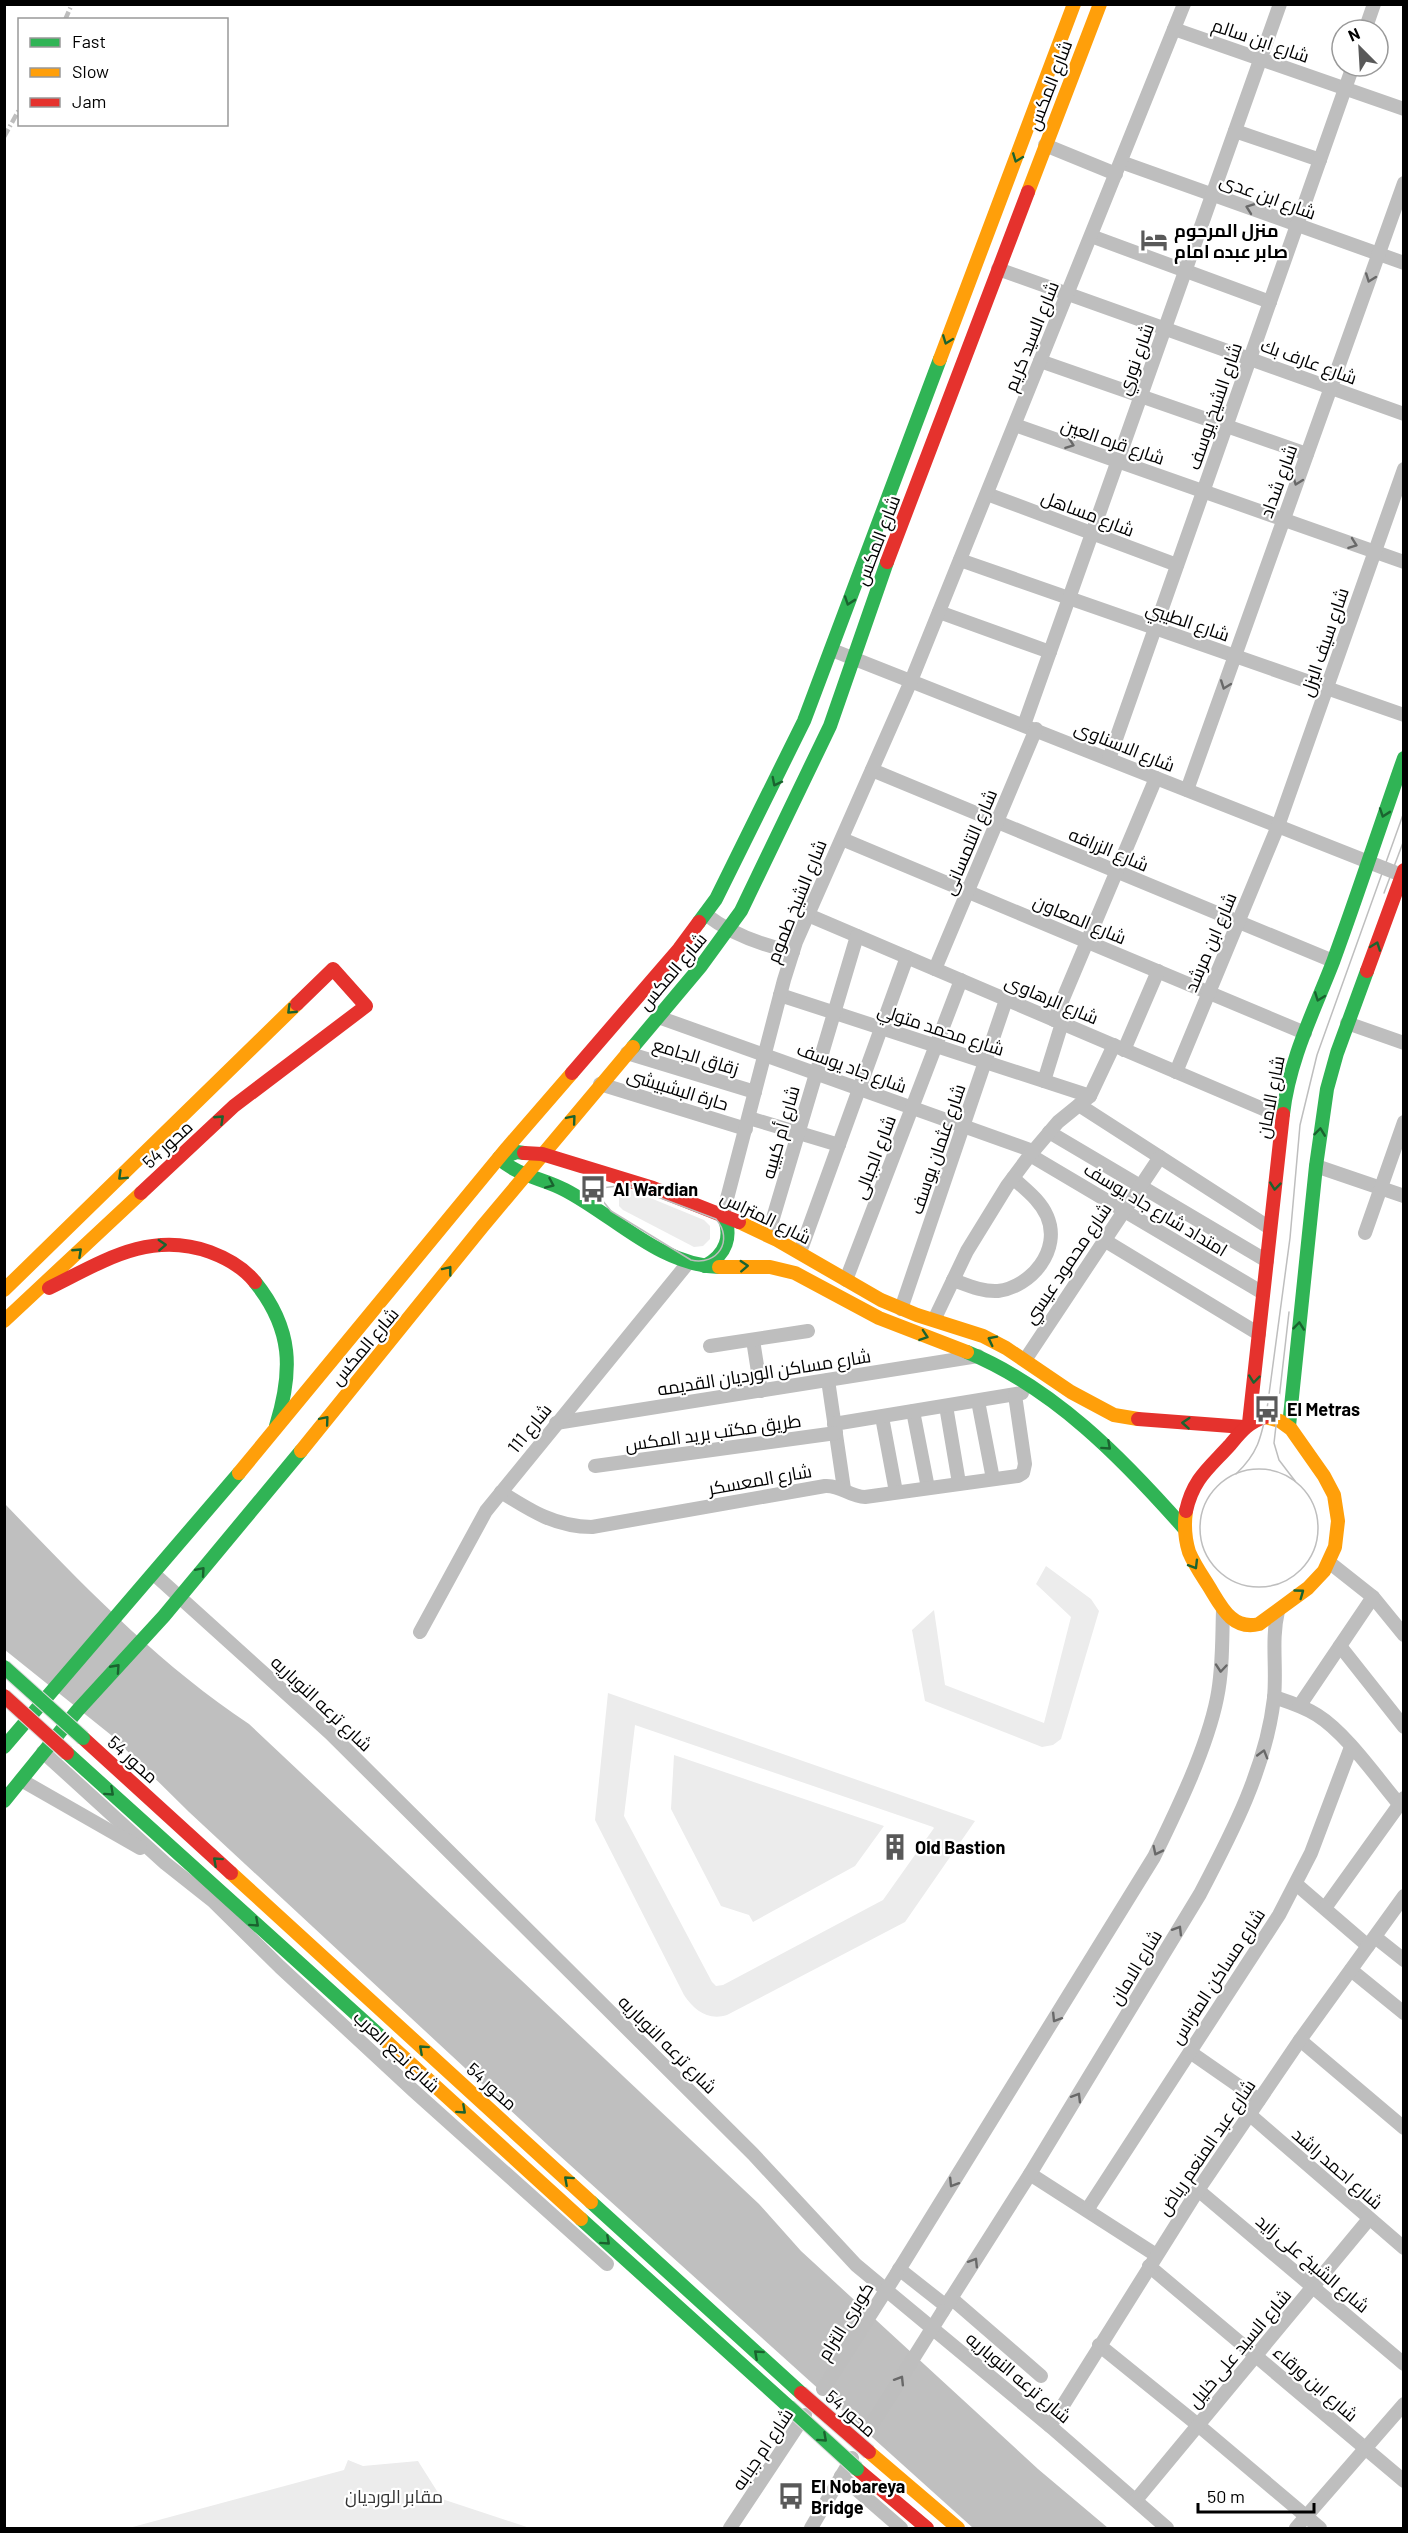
<svg xmlns="http://www.w3.org/2000/svg" width="1408" height="2533" font-family="Barlow,Cairo,sans-serif">
  <style>
    .green { fill: #ececec; fill-rule: evenodd }
    .water { fill: #bfbfbf }
    .lines { fill: none; stroke-linecap: round; stroke-linejoin: round }
    .street { stroke: #bebebe; stroke-width: 14 }
    .fast { stroke: #30b455; stroke-width: 14 }
    .slow { stroke: #ff9f0a; stroke-width: 14 }
    .jam { stroke: #e5322d; stroke-width: 14 }
    .tram { stroke: #bebebe; stroke-width: 1.5 }
    .rail { stroke: #bebebe; stroke-width: 4.5; stroke-dasharray: 9 3 1.5 3; stroke-linecap: butt }
    .fast-bridge-casing { stroke: #dbdbdb; stroke-width: 16; stroke-linecap: butt }
    .jam-bridge-casing { stroke: #dbdbdb; stroke-width: 16; stroke-linecap: butt }
    .street-bridge { stroke: #bebebe; stroke-width: 14 }
    .fast-bridge { stroke: #30b455; stroke-width: 14 }
    .jam-bridge { stroke: #e5322d; stroke-width: 14 }
    .oneway { stroke: #1a632f }
    .oneway2 { stroke: #686868 }
    .labels { text-anchor: middle; dominant-baseline: central; stroke-width: 4.5; stroke-linejoin: round; paint-order: stroke }
    .street-label { font-size: 18px; fill: #000; stroke: #fff }
    .poi-label { font-size: 18px; font-weight: bold; fill: #000; stroke: #fff; text-anchor: start }
    .park-label { font-size: 18px; fill: #333; stroke: #fff }
  </style>
  <rect width="100%" height="100%" fill="#fff"/>
  <g class="green">
    <polygon points="631,1190 704,1220 710,1226 710,1239 703,1246 694,1247 623,1210 619,1206 619,1196 624,1191"/>
    <polygon points="1046,1566 1091,1599 1099,1611 1061,1739 1053,1745 1042,1747 925,1701 912,1630 934,1610 945,1685 1044,1723 1071,1617 1036,1584"/>
    <path d="M608,1693l367,128 -70,101 -178,93c-19,6 -33,-5 -43,-20l-89,-175zM635,1725l298,102 1,1 -51,72 -160,85 -7,1 -4,-4 -88,-166z"/>
    <polygon points="674,1755 884,1826 855,1866 753,1922 749,1915 721,1906 671,1809"/>
    <polygon points="348,2460 363,2466 418,2461 442,2499 530,2528 129,2528 344,2470"/>
  </g>
  <path class="water" d="M5,1504c76,79 152,159 244,220l510,480 42,47 237,218 70,59h-135l-424,-382 -360,-334 -78,-77 -106,-85z"/>
  <g class="lines">
    <g class="street">
      <polyline points="1174,29 1404,109"/>
      <polyline points="1365,30 1374,4"/>
      <polyline points="1235,131 1320,160"/>
      <polyline points="1045,145 1116,174"/>
      <polyline points="1121,162 1404,263"/>
      <polyline points="1091,236 1270,302"/>
      <polyline points="998,269 1404,414"/>
      <polyline points="1040,361 1307,454"/>
      <polyline points="1015,425 1404,562"/>
      <polyline points="987,494 1177,565"/>
      <polyline points="960,560 1404,715"/>
      <polyline points="939,612 1050,652"/>
      <polyline points="832,650 1404,876"/>
      <polyline points="1024,725 1280,4"/>
      <polyline points="1109,759 1353,66"/>
      <polyline points="872,770 1333,961"/>
      <polyline points="1187,790 1404,183"/>
      <polyline points="842,839 1305,1033"/>
      <path d="M705,914c26,20 56,31 88,38"/>
      <polyline points="808,915 1282,1117"/>
      <polyline points="935,969 1036,729"/>
      <polyline points="780,995 1090,1096"/>
      <polyline points="658,1017 1033,1151"/>
      <polyline points="1054,1020 1156,778"/>
      <polyline points="1347,1023 1404,1043"/>
      <polyline points="1124,1050 1158,971"/>
      <polyline points="627,1053 755,1092"/>
      <polyline points="1176,1072 1278,826 1404,469"/>
      <polyline points="1044,1081 1062,1023"/>
      <polyline points="600,1084 746,1129"/>
      <polyline points="1079,1105 1270,1228"/>
      <polyline points="749,1118 839,1145"/>
      <polyline points="1049,1132 1267,1261"/>
      <polyline points="1030,1155 1263,1293"/>
      <polyline points="1316,1166 1404,1196"/>
      <polyline points="723,1214 784,980 796,942 911,681 1184,4"/>
      <polyline points="1365,1233 1404,1122"/>
      <polyline points="768,1235 857,936"/>
      <polyline points="1104,1240 1259,1334"/>
      <polyline points="800,1252 907,957"/>
      <polyline points="846,1280 961,980"/>
      <path d="M953,1280c14,5 29,12 45,11 33,-4 64,-41 49,-75 -7,-16 -21,-26 -34,-38"/>
      <polyline points="901,1309 1006,1000"/>
      <polyline points="934,1320 967,1251 1007,1186 1030,1155 1058,1122 1090,1096 1114,1045"/>
      <polyline points="753,1340 761,1391"/>
      <polyline points="710,1346 808,1331"/>
      <polyline points="1025,1360 1160,1157"/>
      <polyline points="828,1380 844,1489"/>
      <polyline points="978,1401 993,1479"/>
      <polyline points="946,1406 959,1483"/>
      <polyline points="913,1411 928,1488"/>
      <polyline points="882,1417 896,1492"/>
      <polyline points="556,1423 978,1356"/>
      <polyline points="834,1424 1022,1393"/>
      <polyline points="595,1466 836,1433"/>
      <path d="M501,1492c30,19 55,35 91,35l233,-41c16,-1 25,11 40,11l153,-21 5,-3 2,-9 -10,-69"/>
      <polyline points="1330,1563 1373,1597 1404,1635"/>
      <polyline points="154,1574 330,1733 753,2154 856,2265 1050,2426 1167,2528"/>
      <polyline points="420,1632 486,1511 688,1263"/>
      <polyline points="1340,1646 1404,1727"/>
      <path d="M1274,1697c15,5 29,9 43,18 29,18 60,63 82,89"/>
      <polyline points="1300,1705 1373,1597"/>
      <polyline points="43,1752 165,1863 213,1901 280,1967 414,2091 607,2264"/>
      <polyline points="21,1780 140,1848"/>
      <polyline points="1296,1884 1368,1946"/>
      <polyline points="1325,1908 1404,1798"/>
      <polyline points="1375,1937 1404,1960"/>
      <polyline points="1351,1970 1404,2013"/>
      <polyline points="1300,2040 1404,2128"/>
      <polyline points="1190,2052 1259,2100"/>
      <polyline points="1249,2114 1404,2248"/>
      <polyline points="1030,2174 1156,2255"/>
      <polyline points="1198,2190 1404,2364"/>
      <polyline points="1087,2210 1279,1915 1311,1853 1351,1747"/>
      <polyline points="1149,2266 1404,2481"/>
      <polyline points="899,2269 946,2306"/>
      <path d="M897,2273l257,-416c23,-47 53,-109 63,-159 6,-29 5,-59 6,-88"/>
      <polyline points="951,2298 1041,2376"/>
      <path d="M943,2311l87,-137 170,-280c32,-61 66,-126 74,-196 3,-30 -3,-58 4,-87"/>
      <polyline points="1099,2345 1198,2425 1320,2528"/>
      <polyline points="1050,2426 1198,2190 1300,2040 1404,1896"/>
      <polyline points="841,2476 901,2528"/>
      <polyline points="1136,2500 1369,2219"/>
      <polyline points="730,2528 805,2415"/>
      <polyline points="811,2528 852,2458"/>
      <polyline points="1296,2528 1404,2404"/>
    </g>
    <g class="fast">
      <polyline points="699,922 716,899 804,721 940,359"/>
      <polyline points="633,1047 701,966 741,911 830,726 887,562"/>
      <path d="M1283,1114c6,-54 31,-103 50,-152 25,-68 47,-136 71,-204"/>
      <path d="M524,1153l-7,-1 -18,6c18,18 44,20 66,32 50,26 94,75 154,77"/>
      <path d="M705,1266c21,-11 28,-30 18,-52"/>
      <path d="M255,1282c38,47 38,89 21,144"/>
      <path d="M967,1352c87,36 155,106 216,175"/>
      <polyline points="1289,1426 1316,1166 1327,1089 1337,1053 1367,971"/>
      <polyline points="4,1747 239,1473"/>
      <polyline points="67,1753 388,2043"/>
      <polyline points="4,1801 77,1711 164,1616 301,1451"/>
      <polyline points="591,2202 801,2393"/>
      <polyline points="581,2219 789,2407"/>
    </g>
    <g class="slow">
      <polyline points="1028,192 1100,4"/>
      <polyline points="940,359 1074,4"/>
      <polyline points="739,1222 777,1240 881,1300 917,1315 983,1336 1006,1348 1071,1392 1114,1415 1138,1419"/>
      <polyline points="719,1267 770,1267 795,1273 879,1318 967,1352"/>
      <polyline points="4,1290 297,1004"/>
      <polyline points="4,1321 141,1193"/>
      <polyline points="301,1451 482,1227 633,1047"/>
      <polyline points="239,1473 507,1148 572,1073"/>
      <path d="M1186,1511c-2,14 -1,28 3,41 5,12 12,22 19,33 12,19 23,46 51,39l49,-36 16,-17 11,-24 3,-26 -4,-26 -10,-19 -33,-47 -11,-8 -15,-4"/>
      <polyline points="231,1873 591,2202"/>
      <polyline points="388,2043 581,2219"/>
      <polyline points="869,2452 958,2528"/>
    </g>
    <g class="jam">
      <polyline points="887,562 1028,192"/>
      <polyline points="1367,971 1404,870"/>
      <polyline points="572,1073 679,949 699,922"/>
      <polyline points="524,1153 542,1154 653,1188 739,1222"/>
      <polyline points="141,1193 234,1106 366,1006 333,969 297,1004"/>
      <path d="M49,1288c53,-26 100,-58 161,-36 16,6 34,16 45,30"/>
      <polyline points="1138,1419 1244,1427"/>
      <polyline points="1249,1423 1283,1114"/>
      <path d="M1186,1511c7,-32 23,-43 43,-65 11,-13 19,-24 36,-29"/>
      <polyline points="83,1738 231,1873"/>
      <polyline points="857,2469 927,2528"/>
    </g>
    <g class="tram">
      <polyline points="1384,893 1404,840"/>
      <path d="M626,1185l90,34c18,21 2,47 -25,41l-80,-49 -18,-22z"/>
      <polyline points="1289,1312 1274,1443 1279,1460 1295,1481"/>
      <circle cx="1259" cy="1528" r="59"/>
      <path d="M1236,1474c22,-21 25,-36 31,-65l23,-171 10,-113 17,-70 87,-243"/>
    </g>
    <g class="rail">
      <polyline points="65,20 72,4"/>
      <polyline points="4,137 20,108"/>
    </g>
    <defs>
      <g id="fast-bridge">
        <polyline points="4,1667 83,1738"/>
        <polyline points="789,2407 857,2469"/>
      </g>
      <g id="jam-bridge">
        <polyline points="4,1696 67,1753"/>
        <polyline points="801,2393 869,2452"/>
      </g>
    </defs>
    <use href="#fast-bridge" class="fast-bridge-casing"/>
    <use href="#jam-bridge" class="jam-bridge-casing"/>
    <g class="street-bridge">
      <polyline points="823,2389 897,2273"/>
      <polyline points="869,2429 943,2311"/>
    </g>
    <use href="#fast-bridge" class="fast-bridge"/>
    <use href="#jam-bridge" class="jam-bridge"/>
  </g>
  <defs><path id="oneway-chevron" d="M-2-3.5L2.5 0L-2 3.5" fill="none" stroke-width="1.6" stroke-linecap="round" stroke-linejoin="round" transform="scale(1.5)"/></defs>
  <g class="oneway">
    <use href="#oneway-chevron" transform="translate(1017 158) rotate(111)"/>
    <use href="#oneway-chevron" transform="translate(947 340) rotate(111)"/>
    <use href="#oneway-chevron" transform="translate(849 601) rotate(109)"/>
    <use href="#oneway-chevron" transform="translate(776 782) rotate(117)"/>
    <use href="#oneway-chevron" transform="translate(1384 813) rotate(109)"/>
    <use href="#oneway-chevron" transform="translate(1376 946) rotate(-70)"/>
    <use href="#oneway-chevron" transform="translate(1319 997) rotate(111)"/>
    <use href="#oneway-chevron" transform="translate(291 1010) rotate(136)"/>
    <use href="#oneway-chevron" transform="translate(220 1119) rotate(-43)"/>
    <use href="#oneway-chevron" transform="translate(572 1119) rotate(-50)"/>
    <use href="#oneway-chevron" transform="translate(1320 1132) rotate(-83)"/>
    <use href="#oneway-chevron" transform="translate(122 1176) rotate(136)"/>
    <use href="#oneway-chevron" transform="translate(550 1184) rotate(24)"/>
    <use href="#oneway-chevron" transform="translate(1275 1186) rotate(96)"/>
    <use href="#oneway-chevron" transform="translate(162 1245) rotate(-3)"/>
    <use href="#oneway-chevron" transform="translate(78 1252) rotate(-43)"/>
    <use href="#oneway-chevron" transform="translate(744 1266) rotate(-3)"/>
    <use href="#oneway-chevron" transform="translate(448 1270) rotate(-52)"/>
    <use href="#oneway-chevron" transform="translate(1299 1326) rotate(-84)"/>
    <use href="#oneway-chevron" transform="translate(924 1336) rotate(19)"/>
    <use href="#oneway-chevron" transform="translate(992 1340) rotate(-153)"/>
    <use href="#oneway-chevron" transform="translate(1254 1379) rotate(96)"/>
    <use href="#oneway-chevron" transform="translate(325 1420) rotate(-50)"/>
    <use href="#oneway-chevron" transform="translate(1186 1423) rotate(-176)"/>
    <use href="#oneway-chevron" transform="translate(1107 1446) rotate(42)"/>
    <use href="#oneway-chevron" transform="translate(1194 1565) rotate(59)"/>
    <use href="#oneway-chevron" transform="translate(201 1571) rotate(-49)"/>
    <use href="#oneway-chevron" transform="translate(1300 1593) rotate(-36)"/>
    <use href="#oneway-chevron" transform="translate(116 1668) rotate(-48)"/>
    <use href="#oneway-chevron" transform="translate(110 1792) rotate(42)"/>
    <use href="#oneway-chevron" transform="translate(217 1861) rotate(-138)"/>
    <use href="#oneway-chevron" transform="translate(255 1923) rotate(42)"/>
    <use href="#oneway-chevron" transform="translate(423 2049) rotate(-138)"/>
    <use href="#oneway-chevron" transform="translate(462 2110) rotate(42)"/>
    <use href="#oneway-chevron" transform="translate(568 2180) rotate(-138)"/>
    <use href="#oneway-chevron" transform="translate(606 2241) rotate(42)"/>
    <use href="#oneway-chevron" transform="translate(758 2354) rotate(-138)"/>
    <use href="#oneway-chevron" transform="translate(823 2438) rotate(42)"/>
  </g>
  <g class="oneway2">
    <use href="#oneway-chevron" transform="translate(1250 208) rotate(-160)"/>
    <use href="#oneway-chevron" transform="translate(1370 278) rotate(110)"/>
    <use href="#oneway-chevron" transform="translate(1070 444) rotate(20)"/>
    <use href="#oneway-chevron" transform="translate(1297 481) rotate(110)"/>
    <use href="#oneway-chevron" transform="translate(1353 544) rotate(20)"/>
    <use href="#oneway-chevron" transform="translate(1225 685) rotate(110)"/>
    <use href="#oneway-chevron" transform="translate(1221 1668) rotate(95)"/>
    <use href="#oneway-chevron" transform="translate(1263 1754) rotate(-74)"/>
    <use href="#oneway-chevron" transform="translate(1157 1851) rotate(116)"/>
    <use href="#oneway-chevron" transform="translate(1178 1930) rotate(-59)"/>
    <use href="#oneway-chevron" transform="translate(1056 2018) rotate(122)"/>
    <use href="#oneway-chevron" transform="translate(1077 2097) rotate(-59)"/>
    <use href="#oneway-chevron" transform="translate(953 2183) rotate(122)"/>
    <use href="#oneway-chevron" transform="translate(974 2262) rotate(-58)"/>
    <use href="#oneway-chevron" transform="translate(900 2380) rotate(-58)"/>
  </g>
  <defs>
    <symbol id="hotel-bare" viewBox="-9 -9 18 18"><path d="M-6-4.5h1.5V1H6V5H4.5V3h-9V5H-6ZM-4 0a1.8 1.8 0 1 1 3.6 0ZM.5 0V-2.5h3Q6-2.5 6 0Z" fill="#595959" stroke="#fff" stroke-width="2.5" paint-order="stroke"/></symbol>
    <symbol id="bus-bare" viewBox="-9 -9 18 18"><path d="M-5-6H5V4H4V6H2V4H-2V6H-4V4H-5ZM-3.5-4V0h7V-4ZM-3.5 1.2v1.5H-2V1.2ZM2 1.2v1.5H3.5V1.2Z" fill="#595959" stroke="#fff" stroke-width="2.5" paint-order="stroke"/></symbol>
    <symbol id="building-bare" viewBox="-9 -9 18 18"><path d="M-4-6H4V6H1V3H-1V6H-4ZM-2.5-4.3h1.7v1.8h-1.7ZM.8-4.3h1.7v1.8H.8ZM-2.5-1h1.7V.8h-1.7ZM.8-1h1.7V.8H.8Z" fill="#595959" stroke="#fff" stroke-width="2.5" paint-order="stroke"/></symbol>
  </defs>
  <g fill-rule="evenodd">
    <use href="#hotel-bare" x="1135" y="221" width="38" height="38"/>
    <use href="#bus-bare" x="574" y="1170" width="38" height="38"/>
    <use href="#bus-bare" x="1248" y="1390" width="38" height="38"/>
    <use href="#building-bare" x="876" y="1828" width="38" height="38"/>
    <use href="#bus-bare" x="772" y="2477" width="38" height="38"/>
  </g>
  <g class="labels">
    <g class="street-label">
      <text transform="translate(1261 40) rotate(19)">شارع ابن سالم</text>
      <text transform="translate(1049 85) rotate(-69)">شارع المكس</text>
      <text transform="translate(1268 196) rotate(20)">شارع ابن عدى</text>
      <text transform="translate(1031 336) rotate(-68)">شارع السيد كريم</text>
      <text transform="translate(1135 359) rotate(-70)">شارع نوري</text>
      <text transform="translate(1309 361) rotate(20)">شارع عارف بك</text>
      <text transform="translate(1214 406) rotate(-71)">شارع الشيخ يوسف</text>
      <text transform="translate(1113 441) rotate(19)">شارع قره العين</text>
      <text transform="translate(1278 481) rotate(-70)">شارع شداد</text>
      <text transform="translate(1088 513) rotate(21)">شارع مساهل</text>
      <text transform="translate(877 540) rotate(-69)">شارع المكس</text>
      <text transform="translate(1188 621) rotate(19)">شارع الطيبي</text>
      <text transform="translate(1324 642) rotate(-71)">شارع سيف اليزل</text>
      <text transform="translate(1125 746) rotate(22)">شارع الاسناوى</text>
      <text transform="translate(969 842) rotate(-67)">شارع التلمسانى</text>
      <text transform="translate(1109 849) rotate(23)">شارع الزرافه</text>
      <text transform="translate(796 901) rotate(-68)">شارع الشيخ طموم</text>
      <text transform="translate(1080 919) rotate(23)">شارع المعاون</text>
      <text transform="translate(1210 942) rotate(-67)">شارع ابن مرشد</text>
      <text transform="translate(672 971) rotate(-50)">شارع المكس</text>
      <text transform="translate(1052 999) rotate(23)">شارع الرهاوى</text>
      <text transform="translate(941 1029) rotate(18)">شارع محمد متولي</text>
      <text transform="translate(696 1056) rotate(17)">زقاق الجامع</text>
      <text transform="translate(852 1067) rotate(20)">شارع جاد يوسف</text>
      <text transform="translate(678 1089) rotate(17)">حارة البشبيشى</text>
      <text transform="translate(1270 1097) rotate(-79)">شارع الامان</text>
      <text transform="translate(780 1132) rotate(-74)">شارع أم كبيبه</text>
      <text transform="translate(167 1144) rotate(-43)">محور 54</text>
      <text transform="translate(937 1149) rotate(-71)">شارع عثمان يوسف</text>
      <text transform="translate(874 1157) rotate(-69)">شارع الجبالى</text>
      <text transform="translate(1156 1209) rotate(31)">امتداد شارع جاد يوسف</text>
      <text transform="translate(766 1217) rotate(26)">شارع المتراس</text>
      <text transform="translate(1067 1263) rotate(-56)">شارع محمود عيسي</text>
      <text transform="translate(364 1346) rotate(-50)">شارع المكس</text>
      <text transform="translate(764 1372) rotate(-9)">شارع مساكن الورديان القديمه</text>
      <text transform="translate(529 1428) rotate(-51)">شارع 111</text>
      <text transform="translate(713 1432) rotate(-8)">طريق مكتب بريد المكس</text>
      <text transform="translate(760 1479) rotate(-10)">شارع المعسكر</text>
      <text transform="translate(322 1703) rotate(43)">شارع ترعه النوباريه</text>
      <text transform="translate(133 1759) rotate(42)">محور 54</text>
      <text transform="translate(1135 1967) rotate(-59)">شارع الامان</text>
      <text transform="translate(1217 1976) rotate(-57)">شارع مساكن المتراس</text>
      <text transform="translate(668 2044) rotate(45)">شارع ترعه النوباريه</text>
      <text transform="translate(397 2051) rotate(43)">شارع نجع العرب</text>
      <text transform="translate(492 2086) rotate(42)">محور 54</text>
      <text transform="translate(1206 2147) rotate(-56)">شارع عبد المنعم رياض</text>
      <text transform="translate(1338 2168) rotate(41)">شارع احمد راشد</text>
      <text transform="translate(1313 2263) rotate(40)">شارع الشيخ على زايد</text>
      <text transform="translate(845 2321) rotate(-58)">كوبرى الترام</text>
      <text transform="translate(1239 2348) rotate(-50)">شارع السيد على خليل</text>
      <text transform="translate(1019 2377) rotate(40)">شارع ترعه النوباريه</text>
      <text transform="translate(1316 2383) rotate(41)">شارع ابن ورقاء</text>
      <text transform="translate(851 2413) rotate(41)">محور 54</text>
      <text transform="translate(762 2449) rotate(-56)">شارع ام جبابه</text>
    </g>
    <g class="poi-label">
      <text x="1174" y="230">منزل المرحوم<tspan x="1174" dy="21">صابر عبده امام</tspan></text>
      <text x="613" y="1189">Al Wardian</text>
      <text x="1287" y="1409">El Metras</text>
      <text x="915" y="1847">Old Bastion</text>
      <text x="811" y="2486">El Nobareya<tspan x="811" dy="21">Bridge</tspan></text>
    </g>
    <g class="park-label">
      <text x="394" y="2496">مقابر الورديان</text>
    </g>
  </g>
  <rect width="1408" height="2533" fill="none" stroke="#000000" stroke-width="12"/>
  <rect x="18" y="18" width="210" height="108" fill="#ffffff" stroke="#999999" stroke-width="1.5"/>
  <rect x="30" y="38" width="30" height="9" fill="#30b455" stroke="#999999" stroke-width="1.5"/>
  <text x="72" y="48" font-size="18" fill="#000000">Fast</text>
  <rect x="30" y="68" width="30" height="9" fill="#ff9f0a" stroke="#999999" stroke-width="1.5"/>
  <text x="72" y="78" font-size="18" fill="#000000">Slow</text>
  <rect x="30" y="98" width="30" height="9" fill="#e5322d" stroke="#999999" stroke-width="1.5"/>
  <text x="72" y="108" font-size="18" fill="#000000">Jam</text>
  <g transform="translate(1360 48) rotate(336)"><circle r="28" fill="#ffffff" stroke="#999999" stroke-width="1.5"/>
  <path d="M0-4.5L10 22L0 15L-10 22Z" fill="#595959"/>
  <text y="-9" font-size="16" font-weight="bold" text-anchor="middle" fill="#000000">N</text>
  </g>
  <path d="M1198 2503v9h116v-9" fill="none" stroke="#000000" stroke-width="3"/>
  <text x="1207" y="2503" font-size="18" fill="#000000" stroke="#ffffff" stroke-width="4.5" paint-order="stroke">50 m</text>
</svg>
